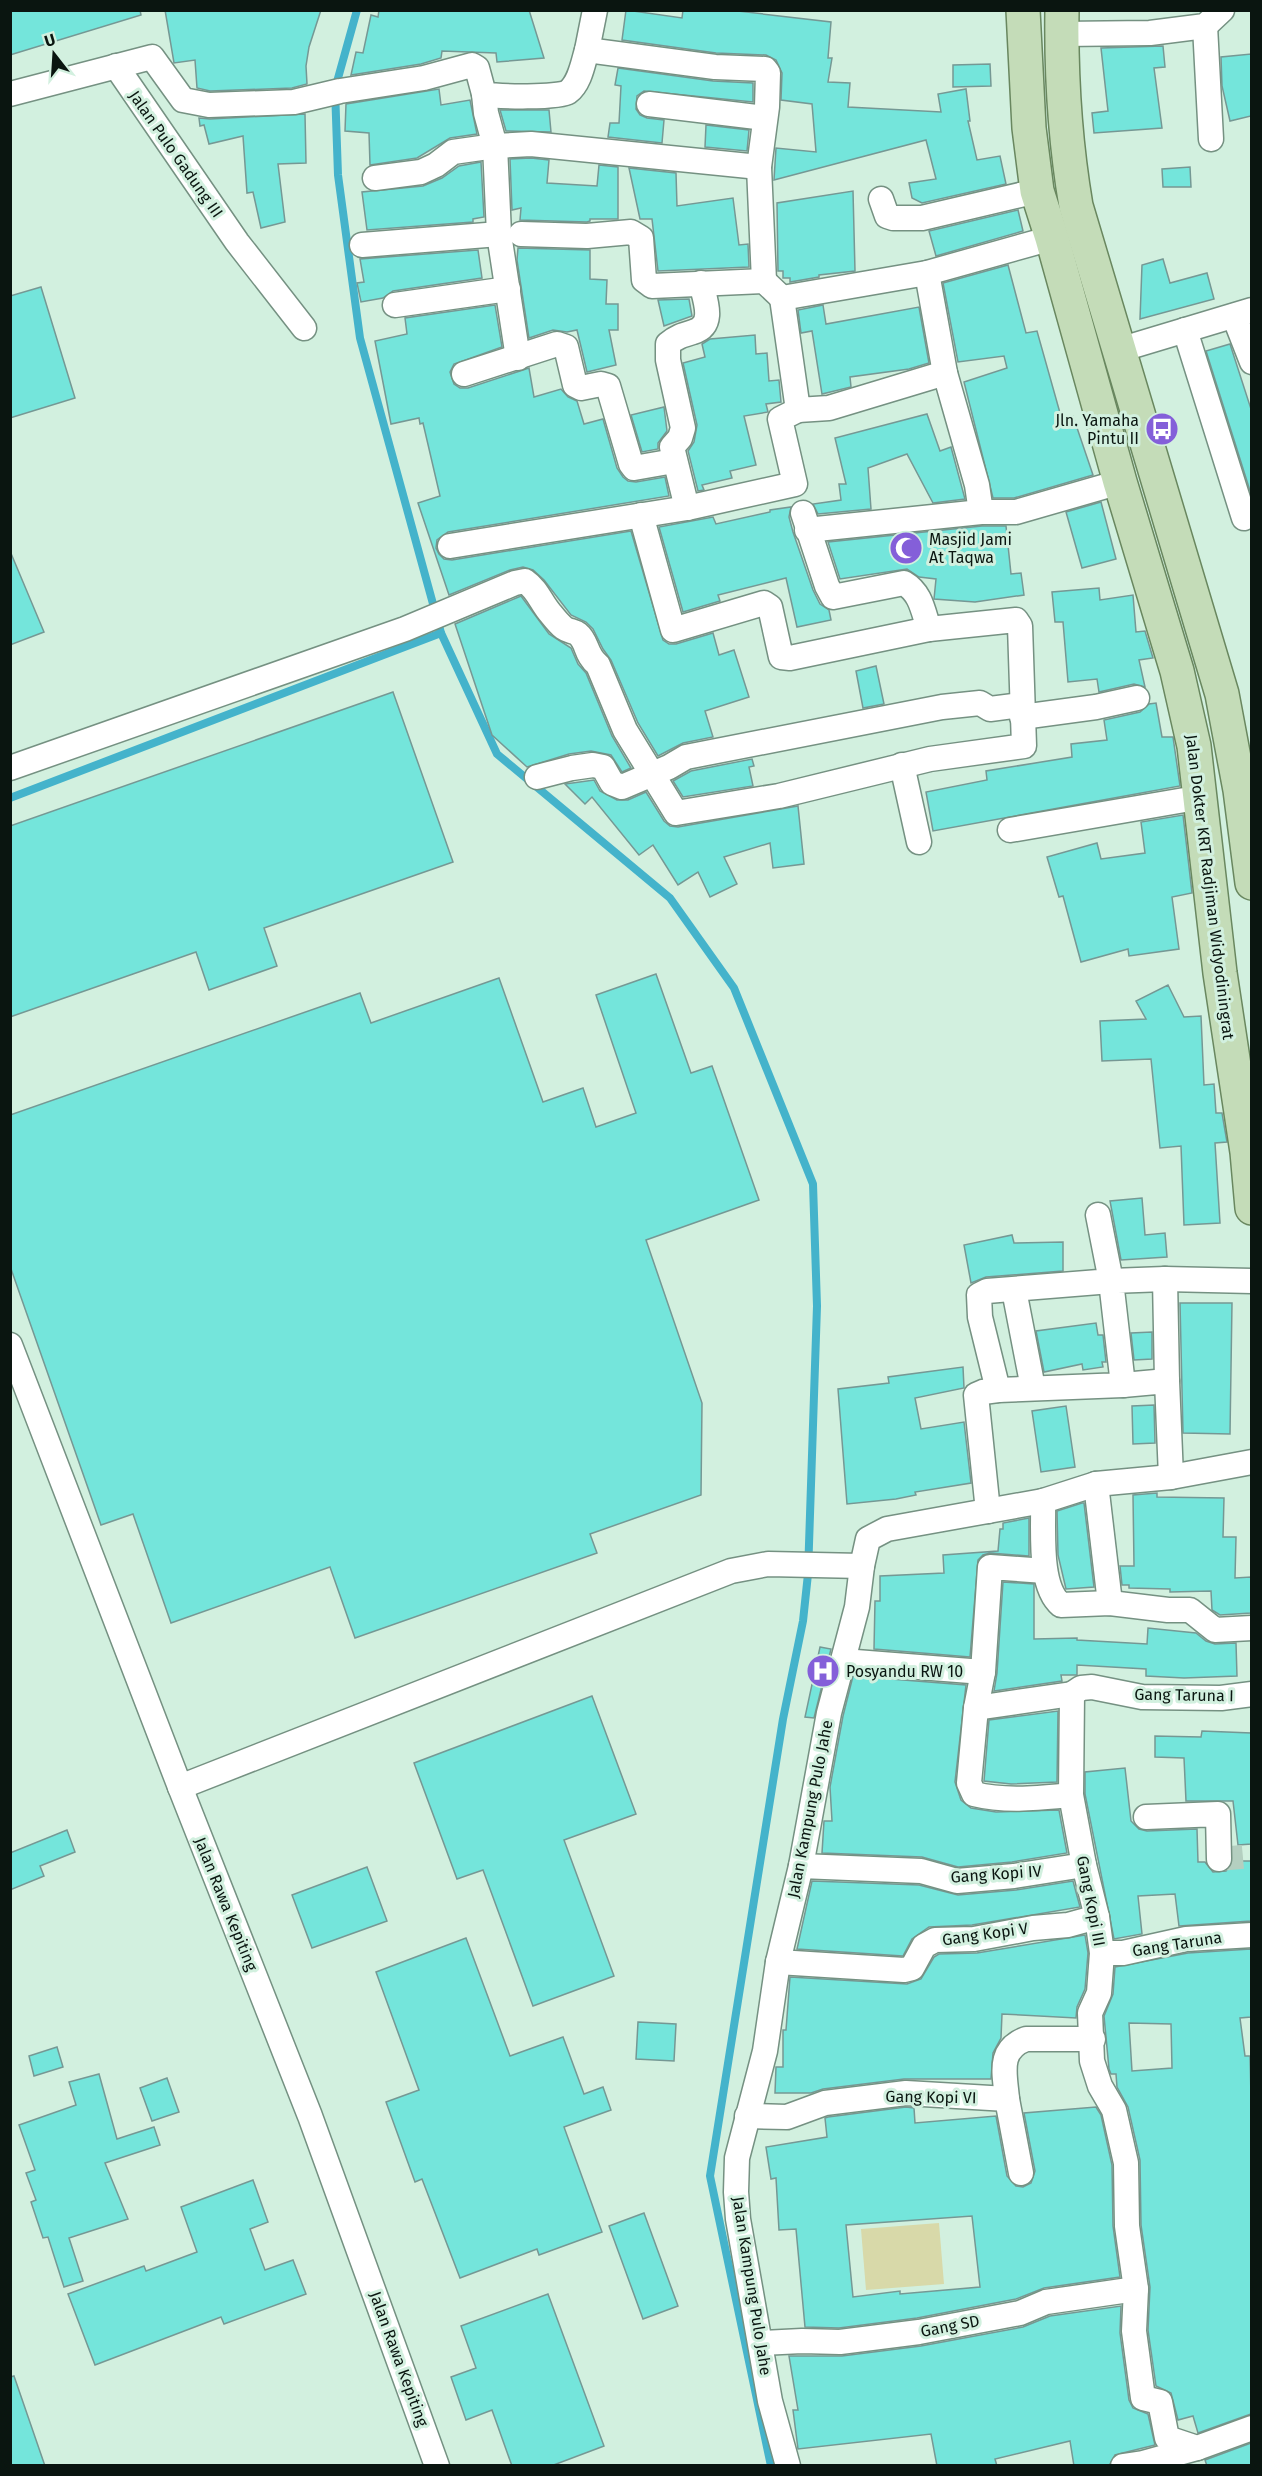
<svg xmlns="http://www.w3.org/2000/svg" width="1262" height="2476" font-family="'Fira Sans',sans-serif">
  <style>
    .green { fill: #d8d9a9 }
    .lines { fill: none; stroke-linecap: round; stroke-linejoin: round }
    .stream { stroke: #44b3cb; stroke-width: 8 }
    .building { fill: #74e5db; stroke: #759894; stroke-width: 1.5; fill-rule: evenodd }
    .minor-tunnel { stroke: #b4cfc0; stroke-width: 24; stroke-dasharray: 24 12; stroke-linecap: butt }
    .minor-casing { stroke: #759182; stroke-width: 27 }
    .primary-casing { stroke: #69875f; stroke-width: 36 }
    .minor { stroke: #fff; stroke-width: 24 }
    .primary { stroke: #c4dcb8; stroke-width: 33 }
    .labels { text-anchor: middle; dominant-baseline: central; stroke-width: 6; stroke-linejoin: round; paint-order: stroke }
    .street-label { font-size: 16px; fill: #0a1510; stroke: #d2f0df }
    .poi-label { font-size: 16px; fill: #0a1510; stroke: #d2f0df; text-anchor: start }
  </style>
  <rect width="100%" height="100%" fill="#d2f0df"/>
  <polygon class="green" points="939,2223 944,2284 866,2290 861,2229"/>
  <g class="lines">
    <g class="stream">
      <polyline points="357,10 335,89 338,175 360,338 441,633 497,754 670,898 734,988 813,1184 817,1306 808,1574 803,1621 783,1719 710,2176 771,2466"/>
      <polyline points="10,798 441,633"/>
    </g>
  </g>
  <g class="building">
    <polygon points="10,10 140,10 141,15 10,55"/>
    <polygon points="165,10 321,10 309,47 306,66 307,84 292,88 210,91 197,88 195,60 174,63"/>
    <polygon points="379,10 529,10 544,58 497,62 496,53 442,51 441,58 421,64 351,75 356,52 363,53 371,15 378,17"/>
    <polygon points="626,10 682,18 683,10 729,10 831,22 828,58 832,58 828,82 850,83 848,107 941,112 938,94 966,89 970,121 968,121 977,160 1000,156 1006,184 922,203 912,198 909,183 936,179 926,140 774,180 776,148 816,152 812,104 781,100 782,73 776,60 766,55 716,53 622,40"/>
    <polygon points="1163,46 1165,67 1154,68 1162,128 1094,133 1092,113 1108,111 1101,48"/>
    <polygon points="1251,54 1251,116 1230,121 1222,86 1221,57"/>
    <polygon points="990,64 991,86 953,87 953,65"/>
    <polygon points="618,68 713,81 753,83 753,102 644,91 637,96 636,109 640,115 647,118 664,120 662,143 608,137 610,123 619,123 621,86 615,85"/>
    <polygon points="439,89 441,105 470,100 477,134 450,138 417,158 370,165 369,133 345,131 346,104"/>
    <polygon points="500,110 549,110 551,132 506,131"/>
    <polygon points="305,114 306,163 278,164 285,222 261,228 253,192 247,193 243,136 209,144 204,125 200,126 199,118 210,119"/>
    <polygon points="706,125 749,130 747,151 705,147"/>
    <polygon points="531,158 549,160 547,183 597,186 599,165 618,167 618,219 590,219 590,221 587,222 520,220 521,208 512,210 510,159"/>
    <polygon points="481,162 484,217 473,219 473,222 367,230 362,192 423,186 442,178 459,166"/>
    <polygon points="1190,167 1191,187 1163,187 1162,169"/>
    <polygon points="629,168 676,173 677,206 733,198 739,245 748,244 749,267 658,271 652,219 640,219"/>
    <polygon points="853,191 855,271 819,275 819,277 790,282 790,278 783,278 783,271 778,271 777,203"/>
    <polygon points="1018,210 1023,231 936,256 929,231"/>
    <polygon points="518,248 590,250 590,279 607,280 606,304 618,304 618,330 609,330 616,365 587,372 577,330 567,332 553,330 529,338 517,260"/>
    <polygon points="478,250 482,278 393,291 383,298 361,302 357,283 364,282 360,259"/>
    <polygon points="1163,259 1170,283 1207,273 1214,299 1140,319 1142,265"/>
    <polygon points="1008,265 1026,333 1037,331 1062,420 1073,416 1093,475 1014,498 993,498 964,382 1007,368 1004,356 958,362 943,283"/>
    <polygon points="41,287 75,398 10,418 10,296"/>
    <polygon points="689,299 692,316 664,326 658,300"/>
    <polygon points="495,305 502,347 454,364 450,372 454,384 460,388 468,388 529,368 534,397 561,389 568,397 577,401 584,424 603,419 617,468 623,477 628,481 636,482 665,477 669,496 448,532 437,540 436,548 439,554 444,559 452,560 631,531 663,640 669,644 676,644 713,633 719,655 734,650 749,697 705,711 713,737 683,743 658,756 638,723 611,660 603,649 593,629 586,622 571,615 544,580 533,570 523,567 510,570 449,595 418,503 440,496 423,423 420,424 419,418 391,424 375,341 407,334 405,318"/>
    <polygon points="823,305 826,324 919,307 929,363 909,369 850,377 851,387 822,394 812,331 801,333 798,310"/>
    <polygon points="755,335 756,354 767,353 769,381 779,380 781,402 766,404 768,412 744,416 756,465 730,471 732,478 702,485 704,490 698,491 688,451 694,442 697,425 683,363 705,357 702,344 710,339"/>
    <polygon points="1230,344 1251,409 1251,494 1206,351"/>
    <polygon points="664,407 667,431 658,443 658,449 642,452 631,415"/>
    <polygon points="927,414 940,451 951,447 965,499 933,503 907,454 868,468 871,509 818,514 813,504 841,500 839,484 846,484 835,438"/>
    <polygon points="1101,502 1116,559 1082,568 1066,512"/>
    <polygon points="791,507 789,517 793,532 813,590 820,604 829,610 831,620 797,627 786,578 718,595 720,601 683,612 659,527 713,517 716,524 770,512 770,510"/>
    <polygon points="982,526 1006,526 1011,574 1021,573 1024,595 975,602 934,599 936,579 919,577 907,569 840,579 828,542"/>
    <polygon points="10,551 44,632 10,645"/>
    <polygon points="1099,588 1100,600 1133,595 1136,632 1145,631 1153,658 1139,660 1145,687 1134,684 1099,692 1097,679 1068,682 1063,622 1055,622 1052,592"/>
    <polygon points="521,596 549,634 571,648 578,664 586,673 612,736 631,768 622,772 611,755 591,751 569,754 527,767 492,735 455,624"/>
    <polygon points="876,666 884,704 863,708 856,671"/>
    <polygon points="393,692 453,862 264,928 277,966 209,990 196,952 10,1017 10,826"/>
    <polygon points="1156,703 1162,737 1173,737 1180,786 933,831 926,792 987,780 986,771 1072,757 1071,744 1107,740 1104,720 1140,712 1149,704"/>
    <polygon points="752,759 754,766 749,767 753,786 683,797 673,781 691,771"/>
    <polygon points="594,780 600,791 617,800 628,800 646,792 664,821 670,826 678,827 798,806 804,864 773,868 770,843 724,857 737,884 710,897 698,872 678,885 653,845 639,855 592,797 585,804 565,784"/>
    <polygon points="1183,815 1192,893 1172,897 1179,949 1129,956 1128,949 1081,962 1063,896 1059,897 1047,857 1097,843 1101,859 1145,853 1141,822"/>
    <polygon points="656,974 691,1073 712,1066 759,1200 646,1240 702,1403 701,1495 590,1534 597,1553 355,1638 330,1567 171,1623 133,1514 101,1525 10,1266 10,1115 360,993 371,1023 499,978 543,1102 583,1088 596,1127 636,1113 596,995"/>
    <polygon points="1168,985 1184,1017 1201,1016 1204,1085 1214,1084 1216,1113 1222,1113 1227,1142 1215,1143 1220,1223 1184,1225 1181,1146 1160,1148 1151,1059 1102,1061 1100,1021 1146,1019 1136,1001"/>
    <polygon points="1142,1198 1145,1235 1165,1233 1167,1257 1121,1260 1110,1201"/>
    <polygon points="1012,1235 1014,1243 1063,1242 1063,1271 986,1277 971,1283 964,1245"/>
    <polygon points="1180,1303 1232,1303 1230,1434 1183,1433"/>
    <polygon points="1096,1323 1098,1335 1103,1335 1106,1362 1102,1362 1103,1367 1083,1370 1082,1364 1044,1372 1036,1331"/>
    <polygon points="1152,1332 1152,1359 1134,1360 1131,1333"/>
    <polygon points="963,1367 964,1388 915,1398 921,1429 964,1422 971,1483 915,1492 916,1495 896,1499 847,1504 838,1389 889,1383 888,1377"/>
    <polygon points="1154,1405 1155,1443 1133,1444 1132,1406"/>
    <polygon points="1066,1406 1075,1467 1041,1472 1032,1411"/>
    <polygon points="1157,1493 1157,1497 1224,1498 1223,1537 1236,1537 1235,1578 1251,1577 1251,1613 1220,1615 1212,1610 1211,1591 1170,1592 1170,1589 1129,1588 1129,1585 1122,1585 1120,1566 1134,1566 1133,1495"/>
    <polygon points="1082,1503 1084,1503 1094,1587 1066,1589 1058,1555 1057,1511"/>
    <polygon points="1029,1518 1029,1556 990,1553 983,1555 978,1560 970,1657 874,1649 875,1601 880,1601 880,1576 944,1573 943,1555 998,1551 1000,1529 1003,1529 1003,1523"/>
    <polygon points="1003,1582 1034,1584 1034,1639 1077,1638 1077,1640 1147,1644 1148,1628 1196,1633 1206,1641 1215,1644 1236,1643 1237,1676 1184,1678 1146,1676 1146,1669 1077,1665 1077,1675 1061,1675 1062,1681 994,1691 997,1673"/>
    <polygon points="820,1647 831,1649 814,1718 805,1717"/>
    <polygon points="853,1676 966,1685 955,1782 961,1800 971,1808 996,1812 1059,1810 1067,1853 1012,1862 958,1867 922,1857 822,1853 824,1821 832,1821 830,1787 843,1716"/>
    <polygon points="592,1696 636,1814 564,1840 614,1976 533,2006 483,1870 457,1879 414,1763"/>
    <polygon points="1058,1711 1057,1782 1011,1784 984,1781 989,1720"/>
    <polygon points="1202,1731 1251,1733 1251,1844 1238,1845 1233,1801 1186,1801 1184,1758 1155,1757 1155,1736 1201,1737"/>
    <polygon points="1125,1768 1131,1821 1139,1829 1147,1831 1197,1829 1198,1862 1205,1862 1213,1872 1226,1871 1233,1861 1251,1861 1251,1921 1179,1926 1175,1894 1138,1896 1142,1934 1114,1939 1085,1794 1085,1772"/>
    <polygon points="67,1830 75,1852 40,1866 44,1876 10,1890 10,1853"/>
    <polygon points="367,1867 387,1921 312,1948 292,1895"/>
    <polygon points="812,1881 919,1885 958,1895 1016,1890 1073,1881 1080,1907 972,1925 929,1927 912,1939 903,1956 797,1949"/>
    <polygon points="1085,1935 1088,1953 1085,1989 1077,2007 1076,2018 1002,2014 1001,2038 993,2053 991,2079 904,2079 823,2089 811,2093 775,2093 776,2067 783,2067 783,2030 786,2030 790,1977 907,1984 921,1979 934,1957 939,1954 977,1953"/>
    <polygon points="466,1938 510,2056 563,2037 584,2094 603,2087 611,2110 564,2127 602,2232 539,2255 537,2249 460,2278 422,2179 415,2182 386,2102 419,2090 376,1972"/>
    <path d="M1251,1949v68l-11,1 5,38h5l1,40v318l-53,19 -5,-17 -15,4 -7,-27 -15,-7 -8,-56 2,-43 -9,-62 -1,-65 -12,-53 -11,-20 -1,-13h-5l-2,-5 -5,-53 9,-22 2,-27 73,-14zM1129,2023l42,1 1,44 -40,3z"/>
    <polygon points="638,2022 676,2024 674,2061 636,2059"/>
    <polygon points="57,2047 63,2067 34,2076 29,2056"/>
    <polygon points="99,2074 117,2139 154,2127 160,2145 105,2163 128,2219 69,2238 83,2281 64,2287 48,2237 43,2238 31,2202 36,2200 26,2173 35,2170 19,2125 76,2105 69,2082"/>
    <polygon points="167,2078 179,2112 152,2121 140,2088"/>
    <path d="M906,2107l8,1 1,15 81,-7 11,60 9,10 7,1 8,-4 4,-12 -11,-58 72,-6 5,8 11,50 1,61 7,51 -76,11 -28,11 -99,19 -78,10 -34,-1 -9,-98 -17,1 -3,-52 -5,1 -5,-32 61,-10 -2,-19 3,-1zM972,2216l8,71 -80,7v-3l-47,6 -7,-72z"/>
    <polygon points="253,2180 268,2222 250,2229 265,2270 293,2260 306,2294 224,2324 221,2317 95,2365 68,2294 144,2266 146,2271 197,2252 181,2207"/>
    <polygon points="644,2213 678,2306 643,2319 609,2226"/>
    <polygon points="548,2294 604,2446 551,2466 512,2466 492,2410 466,2420 451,2377 476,2368 461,2326"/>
    <polygon points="1121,2306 1120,2333 1129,2400 1133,2408 1148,2414 1155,2445 1115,2455 1109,2466 1074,2466 1070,2441 995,2459 997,2466 937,2466 931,2434 798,2449 793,2410 798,2410 789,2356 842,2356 921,2346 1023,2327 1050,2316"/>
    <polygon points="14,2376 45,2466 10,2466 10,2377"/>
    <polygon points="1251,2443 1251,2466 1207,2466 1205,2460"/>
  </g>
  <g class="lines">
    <polyline class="minor-tunnel" points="1219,1859 1252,1856"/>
    <defs>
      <g id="minor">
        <polyline points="595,10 587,50 715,67 765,69 768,73 767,107 759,167 764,281"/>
        <polyline points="1205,26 1211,139"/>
        <polyline points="1062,34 1150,33 1205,26 1222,10"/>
        <polyline points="116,66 237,242 304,328"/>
        <path d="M10,94l142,-37 31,43 26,5 85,-3 46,-11 84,-13 48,-13 5,3 7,26c13,3 75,4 84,-2 12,-9 15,-29 19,-42"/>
        <polyline points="484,94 486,113 495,146 499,234 518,358"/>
        <polyline points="649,104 765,118"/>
        <polyline points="375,178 421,172 436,165 453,152 495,146 531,144 759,167"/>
        <polyline points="881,199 887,216 893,218 922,218 1037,191"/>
        <polyline points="521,234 587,236 631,232 641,238 644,280 652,286 764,281 782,298 927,273 1052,238"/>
        <polyline points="362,245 499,234"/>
        <polyline points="927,273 945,373 977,485 981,512"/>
        <polyline points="782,298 798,410 829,408 945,373"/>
        <polyline points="395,305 508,289"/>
        <polyline points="1234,316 1252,362"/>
        <polyline points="1185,330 1244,518"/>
        <polyline points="1119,350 1252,310"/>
        <polyline points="464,374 557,344 566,347 575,385 581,388 601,384 608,386 631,464 634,468 674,461"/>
        <path d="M687,508l-15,-61 8,-9 3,-10 -15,-68v-16c8,-7 15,-9 25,-12 23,-7 12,-32 8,-49"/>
        <polyline points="641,515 673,630 764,603 770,607 781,657 790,658 929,629"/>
        <polyline points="807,530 981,512 1016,512 1120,482"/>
        <polyline points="450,546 687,508 795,484 780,419 798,410"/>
        <polyline points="1022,717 1096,707 1137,698"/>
        <polyline points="902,765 919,842"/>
        <path d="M10,768l395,-139 110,-46 10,-2c13,9 16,22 26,33 4,5 9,11 13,14 4,3 10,3 14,6 10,8 7,21 20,31l27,65 51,83 103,-17 151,-37 94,-13 -4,-120 -4,-6 -87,9c-6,-18 -8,-36 -25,-46l-71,14 -6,-11 -24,-73"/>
        <polyline points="537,777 572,768 593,765 603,767 612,783 622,787 669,767 686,757 942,707 980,703 990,709 1021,705"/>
        <polyline points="1010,830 1202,797"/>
        <polyline points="1165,1279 1167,1381"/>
        <polyline points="1014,1290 1033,1388"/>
        <polyline points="10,1345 180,1787 310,2116 437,2466"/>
        <polyline points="1123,1385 1167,1381 1171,1477"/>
        <polyline points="998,1390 980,1317 979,1295 987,1291 1111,1281 1098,1215"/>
        <polyline points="1096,1484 1110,1603"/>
        <path d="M1043,1501c1,28 -5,85 18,104l49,-2 58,7h22l25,20 37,-2"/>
        <polyline points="988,1511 976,1395 983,1392 998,1390 1123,1385 1111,1281 1165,1279 1252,1281"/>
        <path d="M1045,1571l-55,-4 -7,105 -7,36 -7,75 5,11c32,8 65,4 97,1"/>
        <polyline points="843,1661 983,1672"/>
        <polyline points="1252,1694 1221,1698 1142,1697 1092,1687 1081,1688 1072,1694 1071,1795 1084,1865 1097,1917 1102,1953 1099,1993 1090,2013 1092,2061 1100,2086 1114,2110 1126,2163 1127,2226 1136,2289 1134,2331 1143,2398 1160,2402 1167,2438 1197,2448 1252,2428"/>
        <polyline points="976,1708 1072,1694"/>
        <polyline points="180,1787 731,1571 768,1564 862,1566"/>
        <polyline points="1146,1817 1218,1814 1219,1859"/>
        <polyline points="801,1866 921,1871 957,1881 1014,1876 1084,1865"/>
        <polyline points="1102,1953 1123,1953 1186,1939 1252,1935"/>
        <polyline points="778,1962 904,1970 912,1968 924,1946 935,1940 974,1939 1033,1928 1068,1925 1097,1917"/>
        <path d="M1007,2099c-2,-25 -10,-49 19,-60h67"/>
        <polyline points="747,2116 787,2117 825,2103 906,2093 1007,2099 1021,2173"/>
        <polyline points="761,2343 802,2341 840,2342 919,2332 1020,2313 1046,2302 1136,2289"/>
        <polyline points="788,2466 770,2401 738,2219 736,2192 737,2158 765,2051 778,1962 801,1866 829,1713 857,1607 862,1566 868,1539 887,1529 1043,1501 1096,1484 1171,1477 1252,1462"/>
        <polyline points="1123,2466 1143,2463 1197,2448"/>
      </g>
      <g id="primary">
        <polyline points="1023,10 1029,128 1037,191 1052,238 1120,482 1177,671 1194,746 1220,973 1247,1152 1252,1208"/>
        <path d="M1062,10c-1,66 3,131 14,196l146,488 18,96 12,93"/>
      </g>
    </defs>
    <use href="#minor" class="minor-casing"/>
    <use href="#primary" class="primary-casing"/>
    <use href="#minor" class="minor"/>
    <use href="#primary" class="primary"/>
  </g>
  <defs>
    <symbol id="bus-disc" viewBox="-11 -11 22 22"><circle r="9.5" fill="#845fd9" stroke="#d2f0df"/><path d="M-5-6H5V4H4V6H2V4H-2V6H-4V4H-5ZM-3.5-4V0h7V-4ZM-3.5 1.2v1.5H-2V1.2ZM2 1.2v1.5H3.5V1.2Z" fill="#fff"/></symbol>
    <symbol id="mosque-disc" viewBox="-11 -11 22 22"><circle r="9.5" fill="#845fd9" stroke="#d2f0df"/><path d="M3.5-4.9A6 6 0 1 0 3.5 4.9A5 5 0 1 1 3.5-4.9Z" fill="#fff"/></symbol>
    <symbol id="hospital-disc" viewBox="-11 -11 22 22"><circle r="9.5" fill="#845fd9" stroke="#d2f0df"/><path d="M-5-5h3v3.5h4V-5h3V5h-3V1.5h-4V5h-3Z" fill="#fff"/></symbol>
  </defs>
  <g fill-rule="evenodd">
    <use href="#bus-disc" x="1143" y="410" width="38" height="38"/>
    <use href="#mosque-disc" x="887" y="529" width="38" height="38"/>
    <use href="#hospital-disc" x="804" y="1652" width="38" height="38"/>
  </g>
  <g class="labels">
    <g class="street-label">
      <text transform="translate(176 154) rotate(55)">Jalan Pulo Gadung III</text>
      <text transform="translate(1210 887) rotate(83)">Jalan Dokter KRT Radjiman Widyodiningrat</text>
      <text transform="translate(1184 1695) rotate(1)">Gang Taruna I</text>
      <text transform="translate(810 1809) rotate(-79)">Jalan Kampung Pulo Jahe</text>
      <text transform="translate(996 1874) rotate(-4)">Gang Kopi IV</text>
      <text transform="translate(1091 1901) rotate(79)">Gang Kopi III</text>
      <text transform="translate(226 1904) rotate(68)">Jalan Rawa Kepiting</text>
      <text transform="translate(985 1934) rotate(-8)">Gang Kopi V</text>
      <text transform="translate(1177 1944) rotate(-9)">Gang Taruna</text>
      <text transform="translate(931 2097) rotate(1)">Gang Kopi VI</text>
      <text transform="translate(752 2286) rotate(81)">Jalan Kampung Pulo Jahe</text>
      <text transform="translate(950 2326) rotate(-11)">Gang SD</text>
      <text transform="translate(399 2359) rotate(70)">Jalan Rawa Kepiting</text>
    </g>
    <g class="poi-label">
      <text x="1139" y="420" text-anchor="end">Jln. Yamaha<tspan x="1139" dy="18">Pintu II</tspan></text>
      <text x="929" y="539">Masjid Jami<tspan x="929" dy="18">At Taqwa</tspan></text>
      <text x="846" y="1671">Posyandu RW 10</text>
    </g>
  </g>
  <rect width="1262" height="2476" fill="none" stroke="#0a1510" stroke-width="24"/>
  <g transform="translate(54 54) rotate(343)" stroke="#d2f0df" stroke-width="4.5" paint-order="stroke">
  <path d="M0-4.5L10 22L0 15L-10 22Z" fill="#0a1510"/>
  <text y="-9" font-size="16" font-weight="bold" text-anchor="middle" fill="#0a1510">U</text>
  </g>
</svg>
